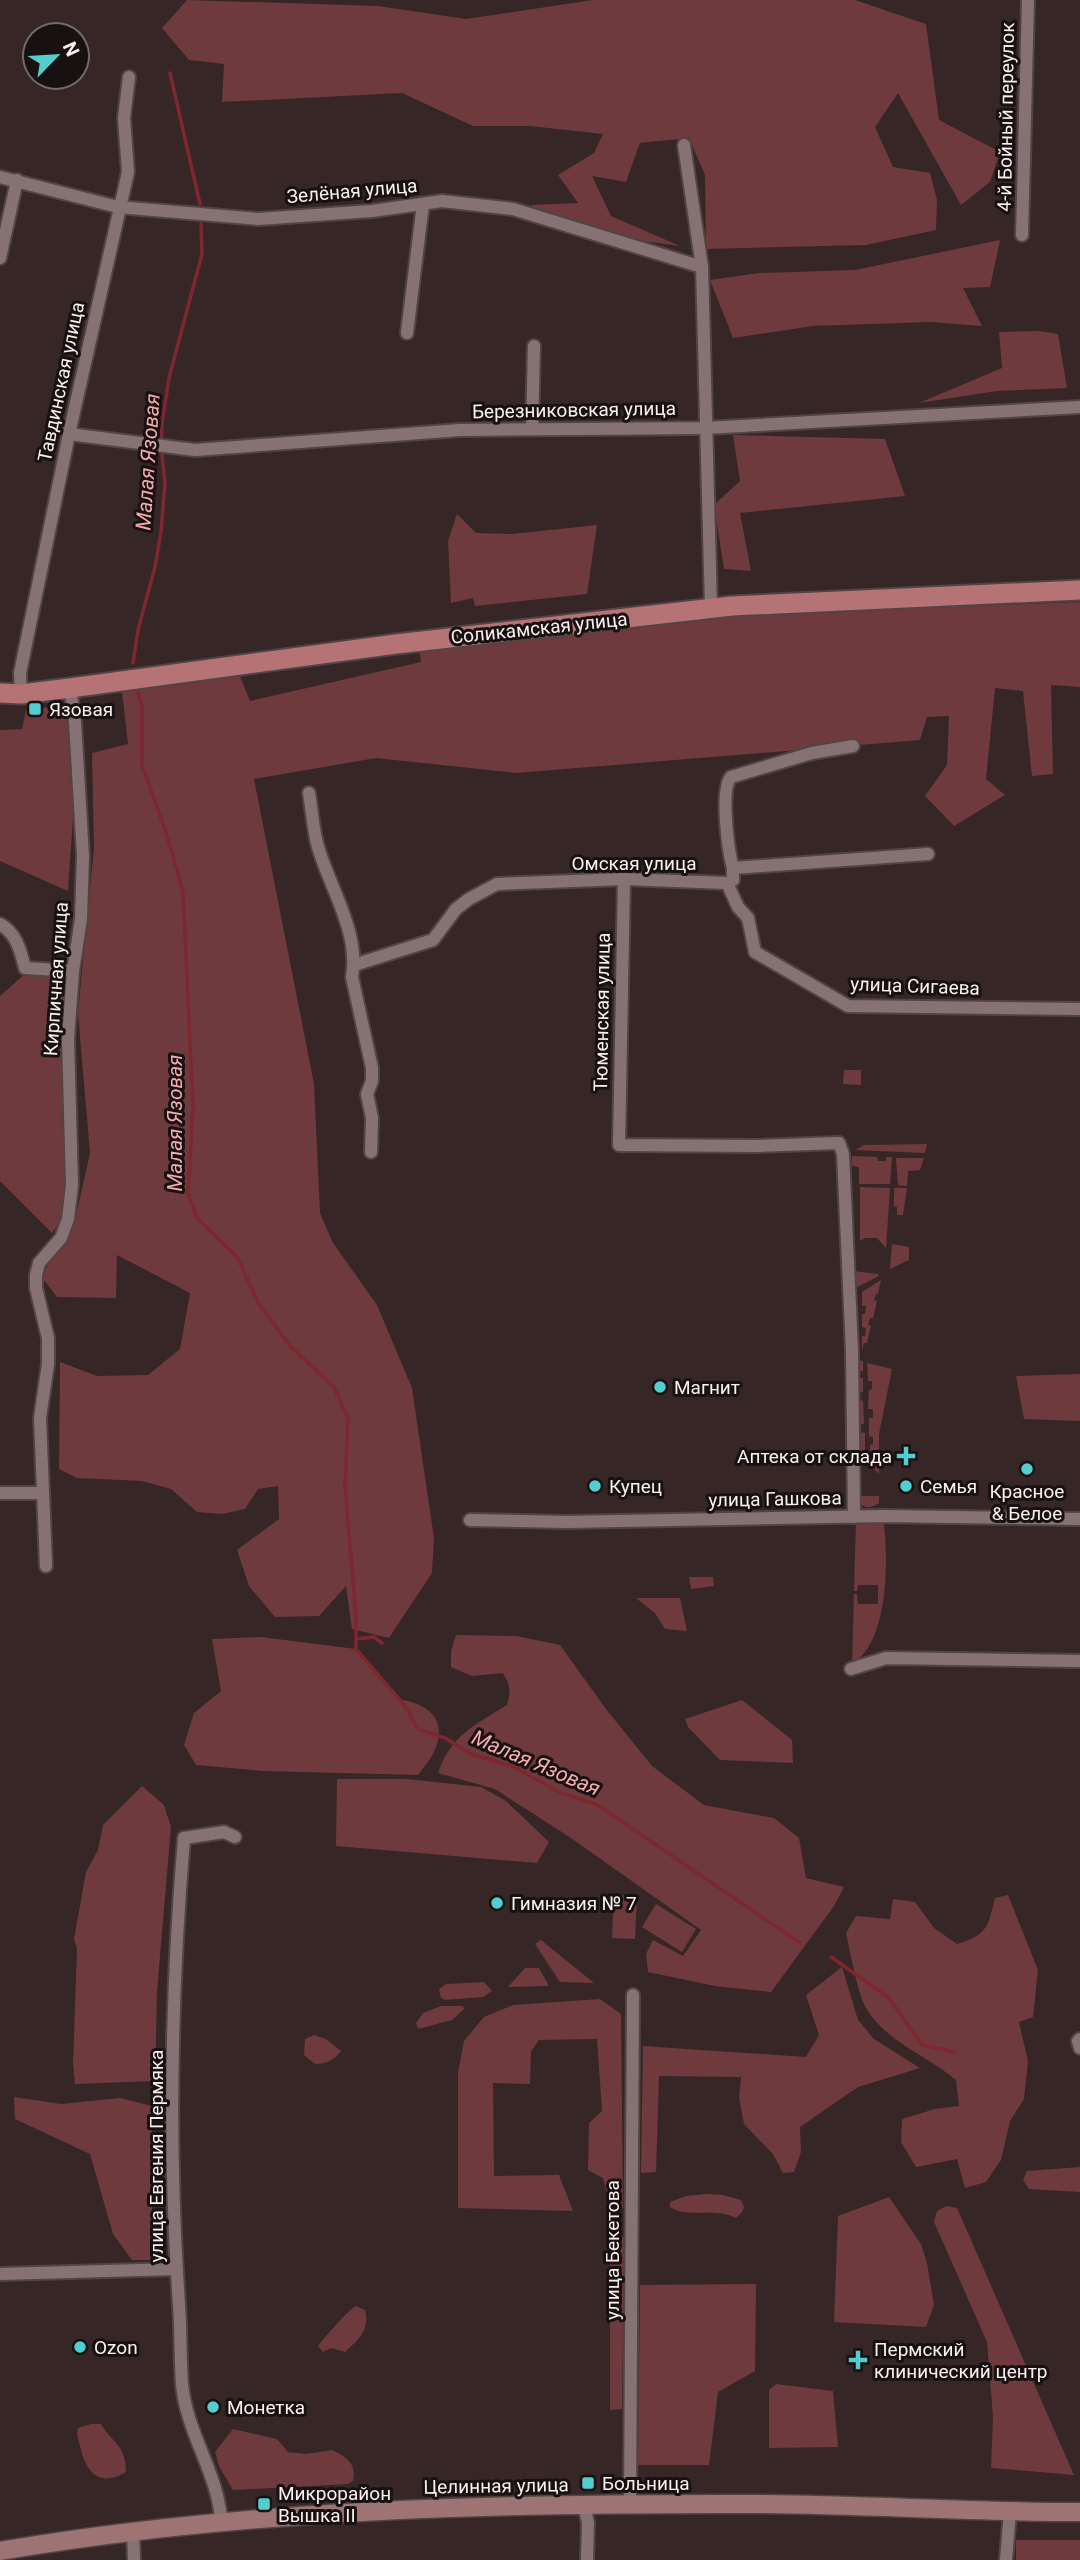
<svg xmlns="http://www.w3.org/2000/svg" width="1080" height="2560" font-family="Roboto,sans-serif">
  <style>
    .green { fill: #6f3a3d }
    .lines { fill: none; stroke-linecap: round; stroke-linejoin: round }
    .stream { stroke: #7e2731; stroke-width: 3.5 }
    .minor-casing { stroke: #524445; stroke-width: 16 }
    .secondary-casing { stroke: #524445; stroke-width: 21 }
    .primary-casing { stroke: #524445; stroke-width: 23 }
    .minor { stroke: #867272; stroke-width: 12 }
    .secondary { stroke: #9e7374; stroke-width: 18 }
    .primary { stroke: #b57376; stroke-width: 19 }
    .poi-dot { fill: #52cdd0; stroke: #181111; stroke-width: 2.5 }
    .labels { text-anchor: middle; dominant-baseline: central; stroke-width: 6; stroke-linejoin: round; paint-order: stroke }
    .street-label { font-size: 19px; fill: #fbefef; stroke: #181111 }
    .poi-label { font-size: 19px; fill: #fbefef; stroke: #181111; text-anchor: start }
    .water-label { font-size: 21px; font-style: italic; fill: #f7abad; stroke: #181111 }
  </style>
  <rect width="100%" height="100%" fill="#362626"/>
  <g class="green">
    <polygon points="187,0 378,6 466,19 593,0 855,0 926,24 939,120 1000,152 990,182 961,205 898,93 875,127 893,167 930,173 937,200 936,230 866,245 706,249 705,175 689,138 640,143 626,182 592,176 611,216 680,246 606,236 553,220 530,205 578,203 558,175 594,153 603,134 530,126 473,126 402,93 222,102 224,64 189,60 162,28"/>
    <polygon points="1000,240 990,287 963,288 982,326 931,322 813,326 733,338 710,280 759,273 855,270"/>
    <polygon points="1039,331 1058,334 1067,388 997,391 919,403 1002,368 999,332"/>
    <polygon points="733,435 885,439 905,496 740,513 751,571 724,569 714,505 740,481"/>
    <polygon points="457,514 476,533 512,534 597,525 587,594 475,606 473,598 451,603 448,541"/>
    <polygon points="1080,602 1080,687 1051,685 1053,774 1032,776 1023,691 995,688 986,779 1005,795 954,826 925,796 947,765 949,716 927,717 920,740 516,773 376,758 254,779 314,1084 320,1213 333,1243 377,1305 412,1388 434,1538 432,1573 389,1638 352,1629 346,1586 319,1616 275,1617 249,1586 237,1550 279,1519 278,1486 258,1489 245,1509 222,1514 197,1512 171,1489 142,1481 77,1478 59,1469 60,1362 97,1376 148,1375 180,1349 190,1293 117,1255 116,1298 57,1297 41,1276 74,1225 90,1153 78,1013 94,847 92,753 128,744 122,691 179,678 237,669 250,701 421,662 419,647 713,616"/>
    <path d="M62,705c20,55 9,128 6,186l-68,-30v-131l22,-1 4,-19z"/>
    <polygon points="26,973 64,977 62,1029 69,1185 64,1216 52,1233 0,1181 0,996"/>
    <polygon points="844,1070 861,1070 861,1085 843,1084"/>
    <polygon points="927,1144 925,1153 856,1150 864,1145"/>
    <polygon points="852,1156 877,1157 878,1161 886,1161 886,1157 892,1157 890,1184 859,1184 859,1167 852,1166"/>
    <polygon points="896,1158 924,1158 920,1170 908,1171 907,1186 898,1185"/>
    <polygon points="860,1187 890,1188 886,1248 877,1238 865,1238 860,1241"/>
    <polygon points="894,1188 907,1188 903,1215 897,1215 897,1207 894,1206"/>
    <polygon points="892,1244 909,1247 909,1260 890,1269"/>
    <polygon points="854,1271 878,1274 879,1276 855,1288"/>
    <polygon points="881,1280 878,1294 876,1294 874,1300 877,1301 873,1318 870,1318 868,1325 871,1326 867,1343 864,1343 862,1350 862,1336 865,1336 866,1328 862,1327 862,1314 865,1314 866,1306 862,1306 862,1292"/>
    <polygon points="855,1360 863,1361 863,1371 859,1371 859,1378 863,1378 863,1392 860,1393 860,1400 863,1401 864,1424 861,1424 861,1432 865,1433 865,1459 857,1451"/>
    <polygon points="867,1363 892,1369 879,1434 879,1474 870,1465 870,1445 873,1444 873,1437 869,1436 869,1418 873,1418 873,1409 868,1409 869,1390 872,1389 872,1381 868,1381"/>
    <polygon points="1080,1374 1080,1421 1024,1419 1016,1376"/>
    <path d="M858,1496h21v7c-8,5 -15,7 -21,-3z"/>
    <path d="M883,1519c6,36 6,125 -31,144l2,-69h3l1,10h20v-19h-20l-1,6h-3l2,-71z"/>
    <polygon points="689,1577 713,1577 714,1586 691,1589"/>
    <polygon points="636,1598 680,1598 687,1631 665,1629 655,1613"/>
    <path d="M456,1635l60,1 44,9 46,64 46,57 52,39 70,13 25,20 7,40 38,9 -10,19 -63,86 -56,-6 -67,-14 -2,-18 7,-14 30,16 18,-26 -130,-92 -76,-49 -57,-16c13,-38 37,-48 69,-68 4,-13 3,-21 -4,-32l-31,3 -21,-9v-16z"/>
    <path d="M261,1637l95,12 18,19 23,31c30,4 52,19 37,53 -4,8 -11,16 -16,23l-155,-4 -67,-6 -12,-20 10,-32 27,-22 -9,-52z"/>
    <polygon points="742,1700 792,1740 793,1763 720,1760 688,1727 685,1719"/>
    <polygon points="337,1779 407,1779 481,1787 506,1801 549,1842 537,1863 336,1846"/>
    <polygon points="142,1786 164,1805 171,1827 157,1991 155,2081 75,2084 73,2064 77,1949 74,1939 86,1872 98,1850 103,1825"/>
    <polygon points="614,1895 637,1896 635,1939 612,1938"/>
    <path d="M1008,1895l30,75 -5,47 -14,5 9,39 -4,38 -14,22 -9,39 -15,22 -21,6 -8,-29 -41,8 -15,-25 1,-23 33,-10 24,-3 -3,-26c-28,-24 -70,-38 -90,-72 -8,-13 -16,-57 -20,-75l10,-17 34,3 3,-20 22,3 19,26 23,16c31,-9 31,-18 38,-46z"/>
    <polygon points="656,1904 696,1929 682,1952 642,1927"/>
    <polygon points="541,1940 594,1983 560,1982 535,1944"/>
    <polygon points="842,1967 858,2020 874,2039 920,2068 858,2087 800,2127 801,2152 794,2172 783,2173 773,2154 744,2124 739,2097 741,2077 659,2076 656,2172 641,2173 643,2046 806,2057 819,2035 806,1995"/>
    <polygon points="525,1968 539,1968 549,1986 508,1987"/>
    <polygon points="484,1982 492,1991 483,1997 445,2000 441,1998 439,1989 446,1984"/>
    <polygon points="600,1999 621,2014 623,2208 612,2209 603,2178 588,2170 589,2123 602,2111 597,2039 539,2040 531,2051 530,2084 493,2083 494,2176 559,2175 573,2211 458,2208 458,2073 464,2041 484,2017 513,2005"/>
    <polygon points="441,2006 463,2006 464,2009 452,2020 418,2029 416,2023 423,2013"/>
    <path d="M314,2035l12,4 15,12c-6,9 -16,13 -26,13l-11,-9 1,-16z"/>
    <polygon points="14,2097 61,2104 120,2098 152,2106 152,2260 132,2260 113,2234 90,2154 15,2119"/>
    <polygon points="1080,2167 1080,2192 1029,2189 1023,2180 1027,2171"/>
    <path d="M706,2194l17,1 18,5 3,7 -2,5 -6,6c-21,-11 -47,1 -66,-11v-5l16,-6z"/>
    <polygon points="889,2197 921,2244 927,2263 934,2305 926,2327 834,2322 838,2216"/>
    <polygon points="947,2206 957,2208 1074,2475 991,2468 993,2417 987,2342 934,2222 937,2211"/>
    <polygon points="624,2237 622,2409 610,2410 610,2238"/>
    <polygon points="756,2284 755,2371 718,2392 709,2465 638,2465 640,2285"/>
    <path d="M356,2306l9,4c5,20 -6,29 -20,42l-14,-4 -8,4 -5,-6c6,-8 31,-37 38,-40z"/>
    <polygon points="776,2384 833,2391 838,2447 769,2448 769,2390"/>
    <path d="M91,2424h10c12,20 25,21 25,48 -25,15 -39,2 -45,-22 -2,-9 -5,-13 -3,-22z"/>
    <path d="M233,2429l44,10 11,13 18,2 26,-4c15,7 25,14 21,31l-5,3 -115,6 -14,-24 -4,-14z"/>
    <rect x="1016" y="2540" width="64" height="20"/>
  </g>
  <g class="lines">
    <g class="stream">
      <polyline points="170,73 200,204"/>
      <polyline points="133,663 138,630 155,567 161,532 165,483 161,445 162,424 169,378 202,254 201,224"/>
      <polyline points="136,686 142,706 142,765 167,835 183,892 193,1106 188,1193 197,1218 237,1257 259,1304 290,1346 334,1387 348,1418 345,1486 356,1616 356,1649 405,1706 418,1729 445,1738 471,1754 512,1766 561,1793 596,1804 800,1943"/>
      <polyline points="356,1639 374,1637 382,1643"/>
      <polyline points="831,1957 889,1998 922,2045 955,2052"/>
    </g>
    <defs>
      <g id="minor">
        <polyline points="684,145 702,267 711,608"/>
        <polyline points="0,177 118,207 258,219 372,211 442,201 513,209 702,267"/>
        <polyline points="1022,235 1028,0"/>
        <polyline points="0,258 17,180"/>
        <polyline points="407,333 423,204"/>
        <polyline points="532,429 534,346"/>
        <polyline points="69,434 195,450 460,430 705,428 1080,407"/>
        <polyline points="21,694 20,673 69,434 128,172 124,118 129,77"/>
        <path d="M309,793c3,17 4,37 9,54 12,41 42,86 34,130l20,91v13l-5,13 5,24 -1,34"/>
        <path d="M733,868c-5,-17 -13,-79 -2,-91l81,-24 41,-7"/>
        <polyline points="624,879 619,1145 758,1146 839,1143 843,1154 852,1351 854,1517"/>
        <polyline points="727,883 738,907 748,918 755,952 848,1006 1080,1009"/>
        <path d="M0,924c17,10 20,26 25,44l48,3"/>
        <polyline points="354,965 433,940 456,909 469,899 497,884 624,879 727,883 733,880 733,868 928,854"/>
        <polyline points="0,1493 42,1493"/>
        <polyline points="470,1520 567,1522 885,1516 1080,1519"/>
        <polyline points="46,1566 40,1418 48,1364 48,1338 36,1288 36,1275 39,1263 61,1238 68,1219 72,1185 68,1039 73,971 81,919 83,856 75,722 70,688"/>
        <polyline points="851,1669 886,1658 1080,1661"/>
        <polyline points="1080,2039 1078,2041 1080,2048"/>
        <polyline points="0,2274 176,2269"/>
        <polyline points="584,2505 588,2523 587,2560"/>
        <polyline points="630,2505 633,1995"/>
        <path d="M221,2520c-3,-47 -35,-88 -39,-136 -2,-26 -1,-53 -3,-80 -11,-154 -8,-312 5,-466l40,-6 11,5"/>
        <polyline points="133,2530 134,2560"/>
        <polyline points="1006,2560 1010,2512"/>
      </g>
      <path id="secondary" d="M0,2551c252,-43 509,-48 765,-47 105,1 210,8 315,8"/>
      <polyline id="primary" points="0,693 21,694 70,688 396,644 732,606 1080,590"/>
    </defs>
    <use href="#minor" class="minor-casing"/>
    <use href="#secondary" class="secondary-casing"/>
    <use href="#primary" class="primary-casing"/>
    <use href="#minor" class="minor"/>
    <use href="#secondary" class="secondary"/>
    <use href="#primary" class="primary"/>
  </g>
  <g class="poi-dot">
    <rect x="28" y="702" width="14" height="14" rx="3.5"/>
    <circle cx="660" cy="1387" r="7"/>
    <path d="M902.5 1445.5h7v7h7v7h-7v7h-7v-7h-7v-7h7z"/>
    <circle cx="1027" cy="1469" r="7"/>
    <circle cx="595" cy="1486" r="7"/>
    <circle cx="906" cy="1486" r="7"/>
    <circle cx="497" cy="1903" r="7"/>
    <circle cx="80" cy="2347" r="7"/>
    <path d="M854.5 2349.5h7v7h7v7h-7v7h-7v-7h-7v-7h7z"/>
    <circle cx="213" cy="2407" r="7"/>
    <rect x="581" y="2476" width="14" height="14" rx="3.5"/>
    <rect x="257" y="2497" width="14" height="14" rx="3.5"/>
  </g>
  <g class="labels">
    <g class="street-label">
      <text transform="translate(1006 117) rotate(-89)">4-й Бойный переулок</text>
      <text transform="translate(352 191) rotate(-5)">Зелёная улица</text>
      <text transform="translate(61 382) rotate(-78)">Тавдинская улица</text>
      <text transform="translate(574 410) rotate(-1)">Березниковская улица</text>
      <text transform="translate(539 628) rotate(-6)">Соликамская улица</text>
      <text x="634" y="863">Омская улица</text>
      <text transform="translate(56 979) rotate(-86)">Кирпичная улица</text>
      <text transform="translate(915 986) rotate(2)">улица Сигаева</text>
      <text transform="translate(602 1012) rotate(-89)">Тюменская улица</text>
      <text transform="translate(775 1499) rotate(-1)">улица Гашкова</text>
      <text transform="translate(156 2156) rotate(-90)">улица Евгения Пермяка</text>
      <text transform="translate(612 2250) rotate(-90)">улица Бекетова</text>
      <text transform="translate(496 2486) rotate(-1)">Целинная улица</text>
    </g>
    <g class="poi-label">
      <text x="49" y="709">Язовая</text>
      <text x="674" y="1387">Магнит</text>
      <text x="892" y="1456" text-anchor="end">Аптека от склада</text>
      <text x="609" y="1486">Купец</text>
      <text x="920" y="1486">Семья</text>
      <text x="1027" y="1491" text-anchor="middle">Красное<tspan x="1027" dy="22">&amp; Белое</tspan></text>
      <text x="511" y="1903">Гимназия № 7</text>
      <text x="94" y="2347">Ozon</text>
      <text x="874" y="2349">Пермский<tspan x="874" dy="22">клинический центр</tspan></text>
      <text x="227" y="2407">Монетка</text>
      <text x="602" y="2483">Больница</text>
      <text x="278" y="2493">Микрорайон<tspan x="278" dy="22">Вышка II</tspan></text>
    </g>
    <g class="water-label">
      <text transform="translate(148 462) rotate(-86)">Малая Язовая</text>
      <text transform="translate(175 1123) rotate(-90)">Малая Язовая</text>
      <text transform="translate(536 1763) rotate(23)">Малая Язовая</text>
    </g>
  </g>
  <g transform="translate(56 56) rotate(65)"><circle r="33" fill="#181111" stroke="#736a6a" stroke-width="2"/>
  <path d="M0-5L12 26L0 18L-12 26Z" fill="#52cdd0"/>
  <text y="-10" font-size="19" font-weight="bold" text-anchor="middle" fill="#fbefef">N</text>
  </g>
</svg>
